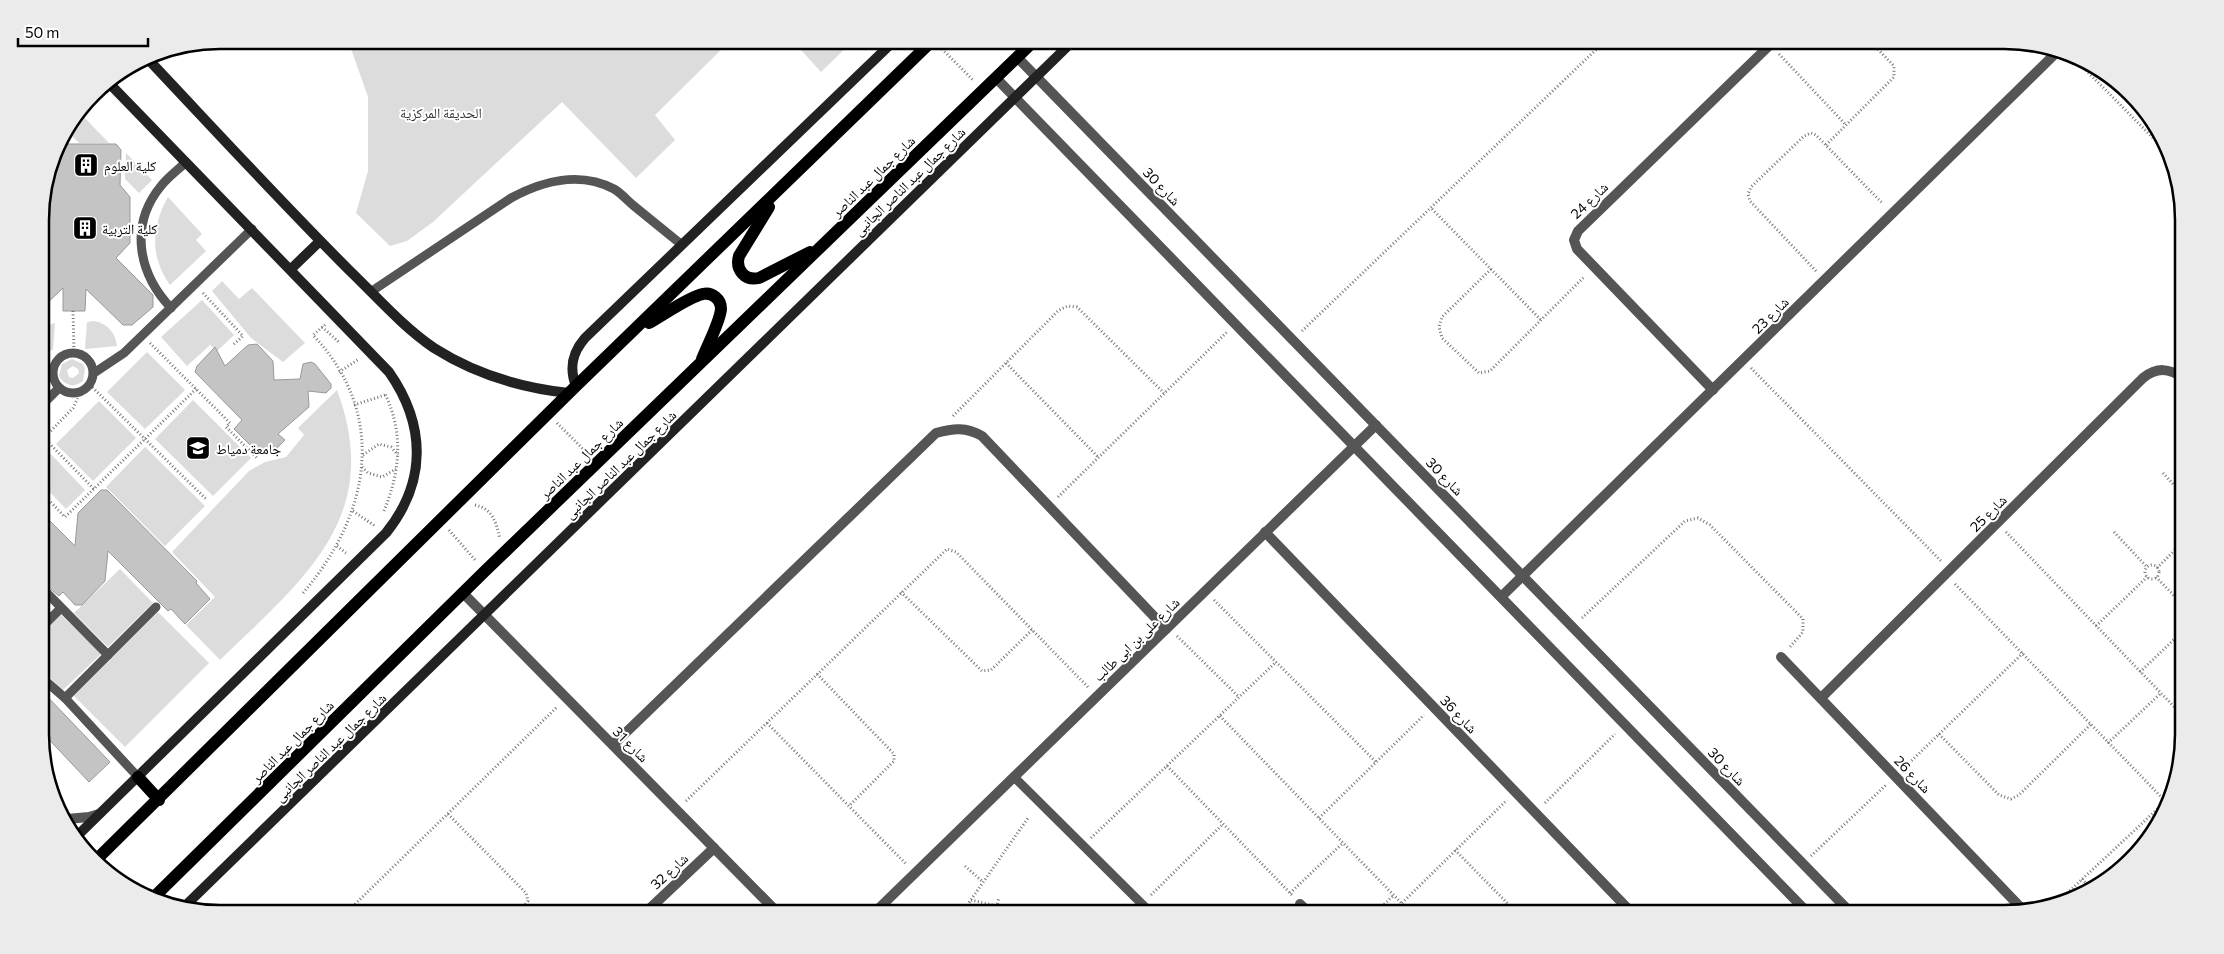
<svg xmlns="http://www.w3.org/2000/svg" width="2224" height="954" font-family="Commissioner,'Noto Naskh Arabic',sans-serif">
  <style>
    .green { fill: #dcdcdc; fill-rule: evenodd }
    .building { fill: #c4c4c4; stroke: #999 }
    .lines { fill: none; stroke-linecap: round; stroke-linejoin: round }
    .path { stroke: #777; stroke-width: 3; stroke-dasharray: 1 2.5; stroke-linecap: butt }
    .service { stroke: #555; stroke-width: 9 }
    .minor { stroke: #555; stroke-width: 10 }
    .tertiary { stroke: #555; stroke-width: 10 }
    .secondary { stroke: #222; stroke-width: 10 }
    .primary { stroke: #000; stroke-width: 12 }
    .labels { text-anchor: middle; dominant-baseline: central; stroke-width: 4; stroke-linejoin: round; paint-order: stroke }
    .park-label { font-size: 14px; fill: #333; stroke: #fff }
    .poi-label { font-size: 14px; fill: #000; stroke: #fff; text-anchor: start }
    .street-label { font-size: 14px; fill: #000; stroke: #fff }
    .rim { fill: none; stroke: #000; stroke-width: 2.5 }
  </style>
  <rect width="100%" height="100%" fill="#fff"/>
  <g class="green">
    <polygon points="348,40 731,40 655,115 675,140 636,178 562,102 433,222 407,241 390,246 356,213 368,171 368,97"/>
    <polygon points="792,40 854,40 821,72"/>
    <polygon points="80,113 109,143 79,143 66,130"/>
    <polygon points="126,153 152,180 139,193 125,179"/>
    <path d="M168,197l34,37 -6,6 10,11 -36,34c-20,-28 -19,-58 -2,-88z"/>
    <polygon points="222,281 239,299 252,288 305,343 283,362 251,338 212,291"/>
    <polygon points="202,300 234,335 217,351 210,345 187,366 161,337"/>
    <path d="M94,321c14,3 21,11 23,25l-32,3 2,-27z"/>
    <polygon points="55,323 53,350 41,352 41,327"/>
    <polygon points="147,352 185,390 145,429 107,392"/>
    <path d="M72,359l11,5 2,5 -2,12c-9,7 -18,5 -24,-5l3,-12zM73,366l5,3 1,4 -6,5 -4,-1 -2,-7z"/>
    <path d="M337,390c48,128 -35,190 -117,270l-34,-35 29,-28 -43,-45 77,-81 16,-9 21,-5 18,-22 -6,-7z"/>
    <polygon points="193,400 251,458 213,496 155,439"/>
    <polygon points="99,401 136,438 93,481 56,444"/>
    <polygon points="145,447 205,506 165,546 106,487"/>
    <polygon points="46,449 85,490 66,509 41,483 41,453"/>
    <polygon points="120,569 153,603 108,647 74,613"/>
    <polygon points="158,612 209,663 125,747 74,696"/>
    <polygon points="60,614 101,654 63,690 41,669 41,633"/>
  </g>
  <g class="building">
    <polygon points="58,144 116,144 121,150 120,185 130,197 130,243 116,258 153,295 153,307 132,325 123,325 86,289 85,311 63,311 63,288 41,309 40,208"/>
    <polygon points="257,344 273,361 274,380 300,379 303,364 311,362 315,364 331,384 331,388 326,393 308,391 309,407 278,434 285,440 274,451 257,452 234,429 242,420 195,372 197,366 215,347 225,366 248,345"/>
    <polygon points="101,490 107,490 197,581 196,583 210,599 185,624 171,609 168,611 108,551 105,581 82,605 75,605 63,592 59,596 41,581 41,512 75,546 78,513"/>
    <polygon points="41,596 50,605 41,614"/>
    <polygon points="41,690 110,762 89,782 42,732"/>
  </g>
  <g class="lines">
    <g class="path">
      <polyline points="942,49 973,80"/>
      <polyline points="1779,54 1846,125"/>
      <polyline points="2071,55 2161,146"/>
      <polyline points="2151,135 2155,131"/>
      <polyline points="60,138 63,140"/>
      <polyline points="1826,145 1894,77 1894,66 1869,40"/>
      <polyline points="1432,209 1541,320"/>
      <polyline points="1491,269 1442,317 1439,327 1442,338 1479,373 1490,371 1585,276"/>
      <polyline points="1816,271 1750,201 1748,194 1751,187 1804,136 1811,133 1816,135 1883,204"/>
      <polyline points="203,293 243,336 233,345"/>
      <polyline points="73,311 74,352"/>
      <polyline points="322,327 340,343"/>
      <polyline points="1302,331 1606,40"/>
      <polyline points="150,343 230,423 226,427 258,459"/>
      <polyline points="1006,363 1098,457"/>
      <polyline points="41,366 54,367"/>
      <polyline points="1751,368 1941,561"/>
      <polyline points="339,372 359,359"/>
      <polyline points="90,385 206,499"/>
      <polyline points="354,405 385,395"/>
      <polyline points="953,416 1059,310 1068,306 1077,307 1164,393"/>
      <polyline points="557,423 588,454"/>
      <polyline points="44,438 94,489"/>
      <polyline points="41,441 73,408 81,391"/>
      <polyline points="363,455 379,444 391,447 398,455"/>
      <polyline points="362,467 368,473 382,477 396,469"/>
      <polyline points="2163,473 2183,495"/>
      <polyline points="41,492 65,517 196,389"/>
      <polyline points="1058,497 1227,332"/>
      <path d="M475,505c18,4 21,17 25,34"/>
      <polyline points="353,511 375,526"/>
      <path d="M384,511c16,-39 20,-78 1,-117"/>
      <polyline points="449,530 476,561"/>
      <polyline points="2006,532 2184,717"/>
      <polyline points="2114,532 2147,567"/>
      <polyline points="337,546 346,553"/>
      <circle cx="2152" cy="572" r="7"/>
      <polyline points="2157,568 2183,542"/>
      <polyline points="2156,577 2184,606"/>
      <polyline points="1955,584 2169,805"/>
      <polyline points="901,592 982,671 991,670 1033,629"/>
      <path d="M303,593c67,-78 86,-178 10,-258l13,-11"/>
      <polyline points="1214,600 1376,762"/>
      <polyline points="1582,618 1685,521 1698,518 1710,525 1803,619 1803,632 1789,648"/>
      <polyline points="2096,626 2147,577"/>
      <polyline points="1177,636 1239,697"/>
      <polyline points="2140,672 2184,630"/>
      <polyline points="817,674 894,754 894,761 849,806"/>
      <polyline points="1220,716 1412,914"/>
      <polyline points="767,723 906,864"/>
      <polyline points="1939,734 1999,795 2011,799 2019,795 2091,724"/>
      <polyline points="2108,743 2161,693"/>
      <polyline points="1167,766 1292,895"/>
      <polyline points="1904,768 2023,653"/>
      <polyline points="686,801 947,549 956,552 1088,687"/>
      <polyline points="1545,803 1615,734"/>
      <polyline points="448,814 526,893 528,901 517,914"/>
      <polyline points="1319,818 1424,715"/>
      <polyline points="1091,838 1276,662"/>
      <polyline points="1455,850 1518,914"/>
      <polyline points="1811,856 1886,785"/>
      <polyline points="965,866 983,882"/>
      <polyline points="2082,879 2091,888"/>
      <polyline points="1290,893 1343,843"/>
      <polyline points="1151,895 1223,824"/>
      <polyline points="2062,898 2165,802"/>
      <polyline points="971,900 997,906"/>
      <polyline points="1402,903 1507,800"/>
      <polyline points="345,914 557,707"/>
      <polyline points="961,914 1028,818"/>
      <polyline points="995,914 999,897"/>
      <polyline points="1374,914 1394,895"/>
    </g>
    <g class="service">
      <path d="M372,291l139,-93c31,-17 69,-27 103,-9 7,4 14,12 20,17 16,13 32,26 48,39"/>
      <path d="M171,308c-33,-35 -42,-83 -10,-122 7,-9 17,-16 25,-24"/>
      <circle cx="73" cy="373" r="20"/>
      <polyline points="94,373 124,353 252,229"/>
      <polyline points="41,406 59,388"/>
      <polyline points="41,587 108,655"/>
      <polyline points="41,628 61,608"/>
      <polyline points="41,677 65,698 138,777"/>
      <polyline points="65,698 156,607"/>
      <polyline points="1014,777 1152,914"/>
    </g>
    <g class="minor">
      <polyline points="1713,390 1577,249 1574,240 1578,231 1775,40"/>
      <polyline points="1265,532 1633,914"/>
      <polyline points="463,593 779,914"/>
      <polyline points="1501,597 2058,51"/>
      <polyline points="1781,657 2024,911"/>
      <path d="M1821,698l322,-320c14,-11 26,-10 40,0"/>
      <path d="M613,745l323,-312c18,-5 30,-6 46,3l184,193"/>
      <polyline points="67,819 89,817 99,814"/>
      <polyline points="1300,904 1310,914"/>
      <polyline points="644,914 714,848"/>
      <polyline points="873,914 1376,425"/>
    </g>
    <g class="tertiary">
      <polyline points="1017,57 1852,914"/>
      <polyline points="996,78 1809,914"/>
    </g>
    <g class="secondary">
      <path d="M146,57c68,72 134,144 204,214 27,26 53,56 84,77 41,26 87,40 135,45"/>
      <polyline points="291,269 320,241"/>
      <path d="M576,386c-7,-18 -4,-33 9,-48l310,-298"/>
      <path d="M75,838l311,-305c41,-51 40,-108 3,-161l-282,-291"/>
      <polyline points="184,907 1074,40"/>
    </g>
    <g class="primary">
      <path d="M769,207l-30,49c-4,14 6,25 20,22l51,-26"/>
      <path d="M649,323c13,-7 41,-27 54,-29 9,-2 18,5 18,15 -1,13 -14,37 -19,50"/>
      <polyline points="138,777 159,800"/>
      <polyline points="97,859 576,386 933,40"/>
      <polyline points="151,900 485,571 1035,40"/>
    </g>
  </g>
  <defs>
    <symbol id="building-square" viewBox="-11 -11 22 22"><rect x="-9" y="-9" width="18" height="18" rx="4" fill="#000" stroke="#fff"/><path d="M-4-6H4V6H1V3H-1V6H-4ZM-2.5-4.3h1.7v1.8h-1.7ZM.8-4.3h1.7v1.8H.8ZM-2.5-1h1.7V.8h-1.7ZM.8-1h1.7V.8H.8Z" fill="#fff"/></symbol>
    <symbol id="university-square" viewBox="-11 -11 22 22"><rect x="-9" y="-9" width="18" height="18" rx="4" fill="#000" stroke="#fff"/><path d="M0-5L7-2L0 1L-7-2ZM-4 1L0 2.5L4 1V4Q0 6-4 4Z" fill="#fff"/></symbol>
  </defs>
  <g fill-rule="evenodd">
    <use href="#building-square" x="72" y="151" width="28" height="28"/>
    <use href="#building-square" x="71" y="214" width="28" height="28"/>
    <use href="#university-square" x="184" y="434" width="28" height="28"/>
  </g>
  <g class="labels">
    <g class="park-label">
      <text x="441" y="112">الحديقة المركزية</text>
    </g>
    <g class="poi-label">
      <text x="104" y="165">كلية العلوم</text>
      <text x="102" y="228">كلية التربية</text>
      <text x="216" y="448">جامعة دمياط</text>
    </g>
    <g class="street-label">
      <text transform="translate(873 176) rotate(-44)">شارع جمال عبد الناصر</text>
      <text transform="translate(909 181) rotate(-44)">شارع جمال عبد الناصر الجانبى</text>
      <text transform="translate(1162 186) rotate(46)">شارع 30</text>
      <text transform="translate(1589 200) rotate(-44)">شارع 24</text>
      <text transform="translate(1770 315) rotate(-45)">شارع 23</text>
      <text transform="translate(581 458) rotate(-44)">شارع جمال عبد الناصر</text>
      <text transform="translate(620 464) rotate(-44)">شارع جمال عبد الناصر الجانبى</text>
      <text transform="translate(1445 476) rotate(46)">شارع 30</text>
      <text transform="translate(1988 513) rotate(-45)">شارع 25</text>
      <text transform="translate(1136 639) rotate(-44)">شارع على بن ابى طالب</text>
      <text transform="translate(1459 714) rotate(46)">شارع 36</text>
      <text transform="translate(292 741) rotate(-45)">شارع جمال عبد الناصر</text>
      <text transform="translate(631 744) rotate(45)">شارع 31</text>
      <text transform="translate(330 747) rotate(-44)">شارع جمال عبد الناصر الجانبى</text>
      <text transform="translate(1727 766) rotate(46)">شارع 30</text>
      <text transform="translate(1913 774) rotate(46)">شارع 26</text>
      <text transform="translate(669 871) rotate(-43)">شارع 32</text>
    </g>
  </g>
  <path d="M0 0H2224V954H0ZM220 49H2004A171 171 0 0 1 2175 220V734A171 171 0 0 1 2004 905H220A171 171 0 0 1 49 734V220A171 171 0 0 1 220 49Z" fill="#ebebeb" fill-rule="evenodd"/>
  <path class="rim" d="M220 49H2004A171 171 0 0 1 2175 220V734A171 171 0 0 1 2004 905H220A171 171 0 0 1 49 734V220A171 171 0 0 1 220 49Z"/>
  <path d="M18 38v8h130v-8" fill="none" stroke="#000000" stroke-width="2.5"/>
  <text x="25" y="38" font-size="15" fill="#000000" stroke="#ffffff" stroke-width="4" paint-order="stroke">50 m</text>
</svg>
